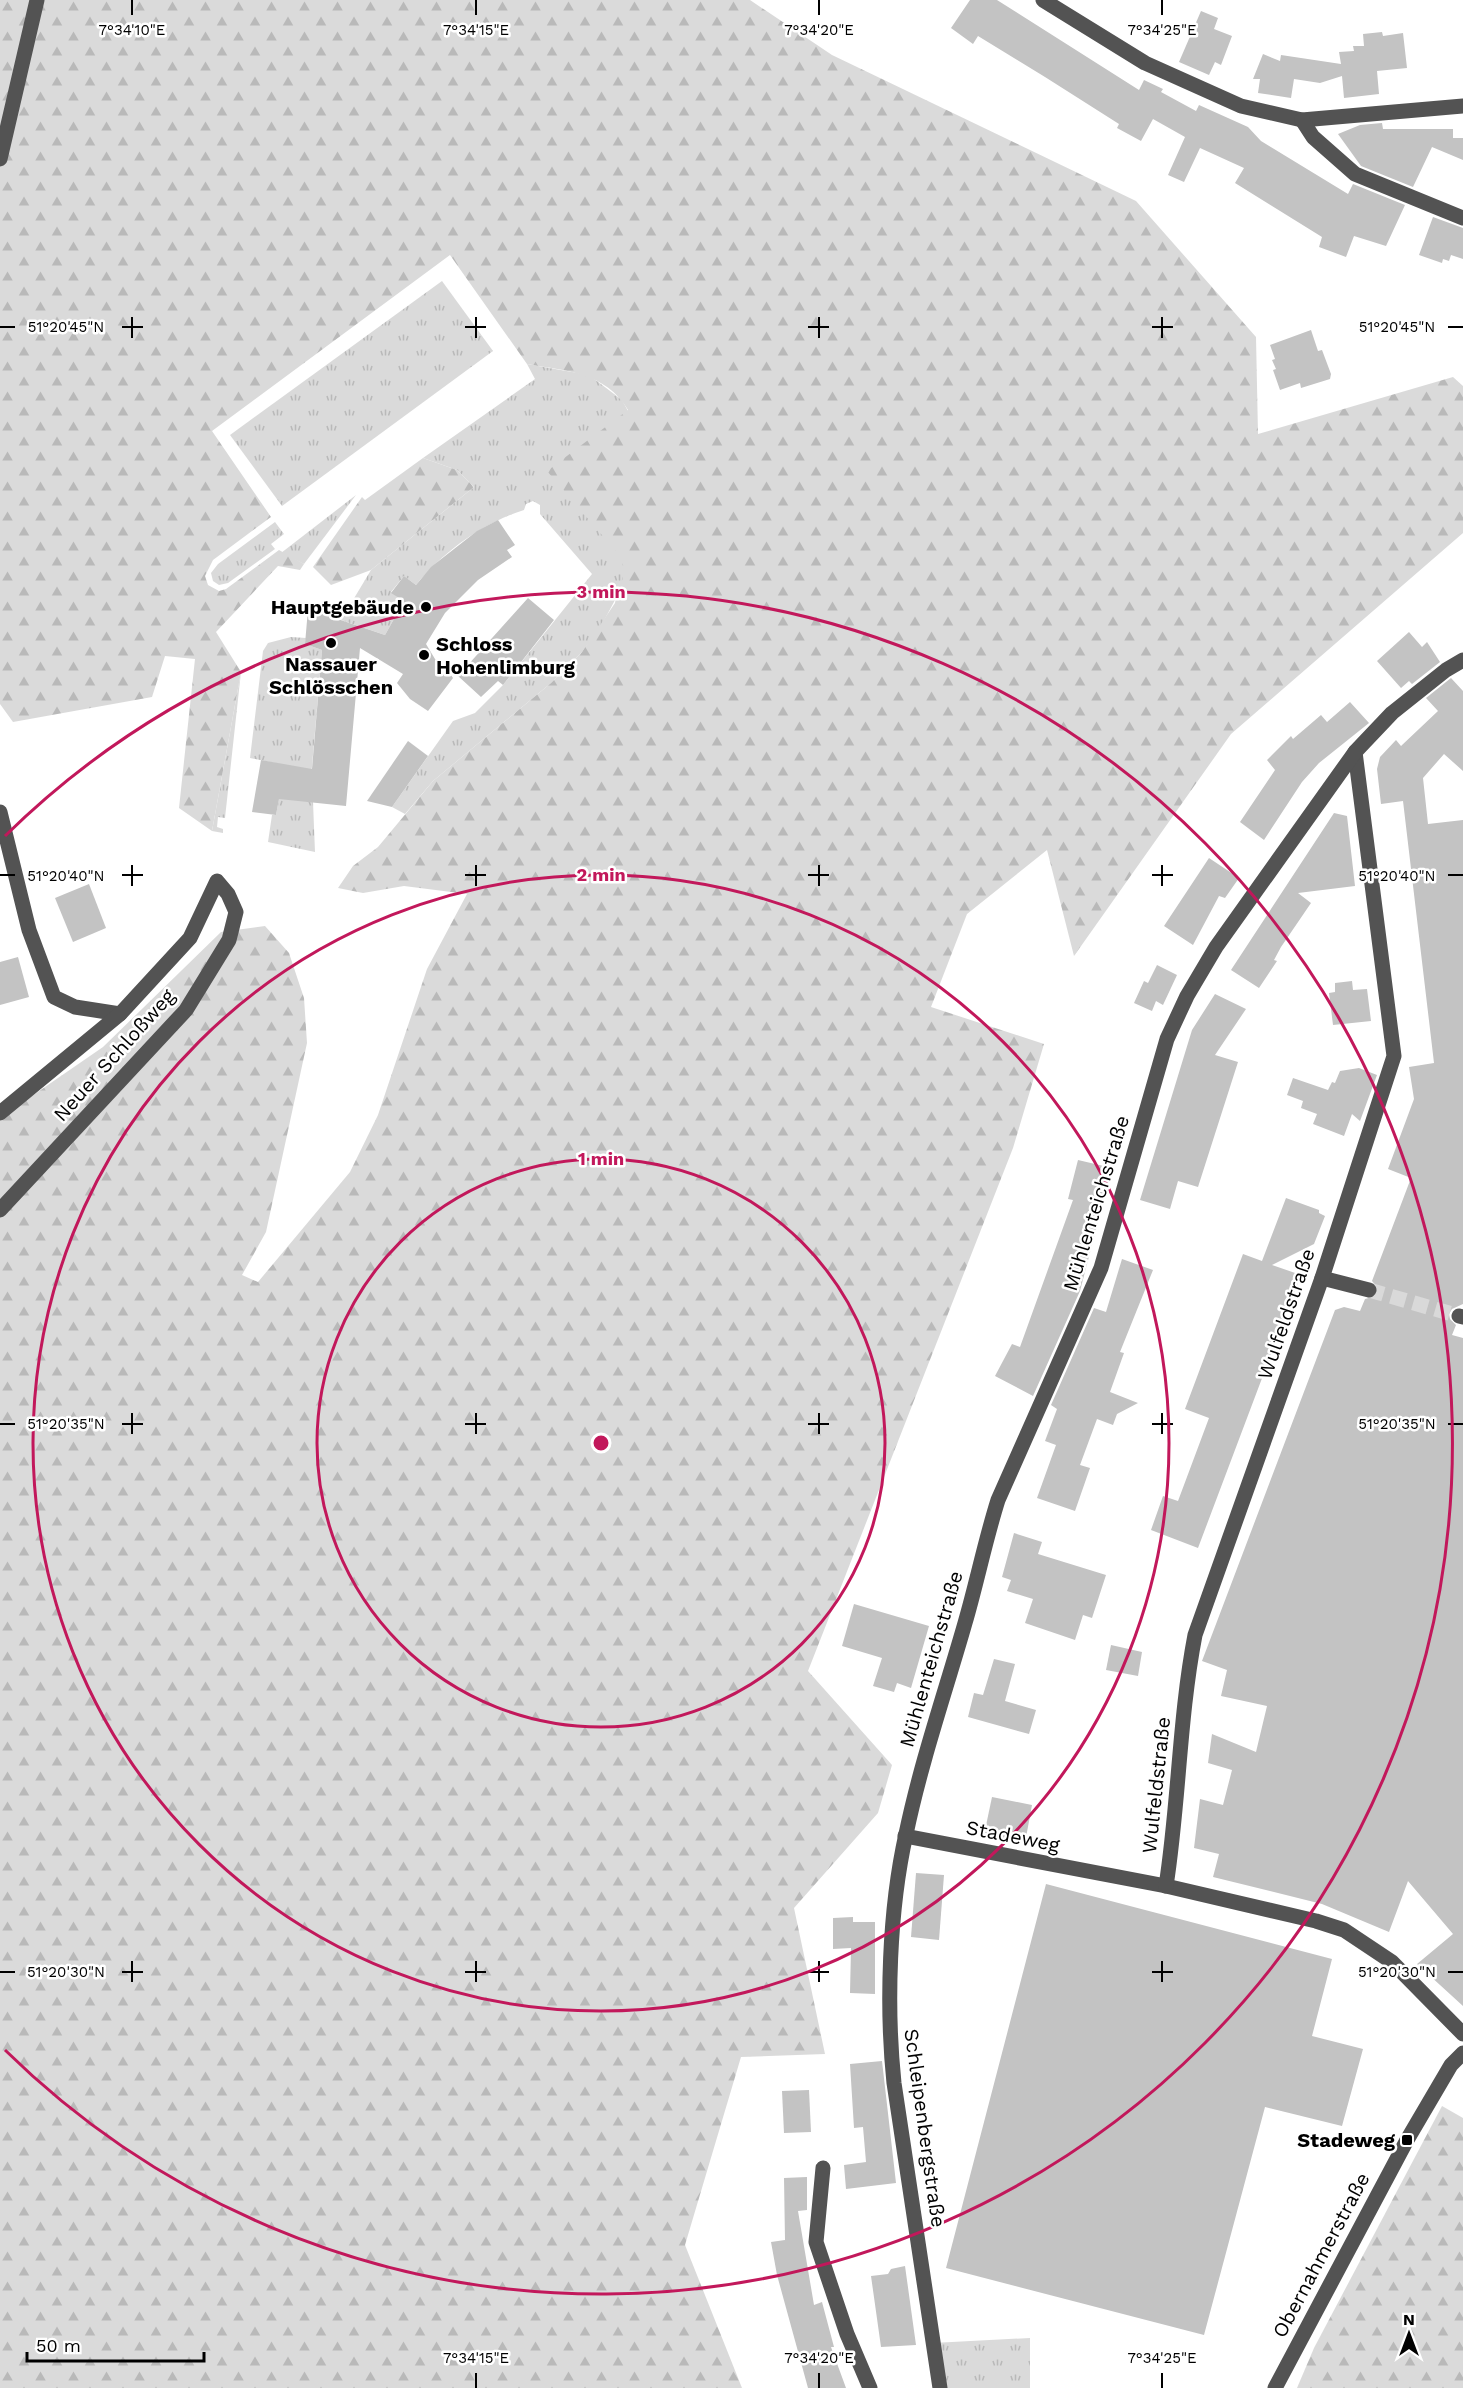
<svg xmlns="http://www.w3.org/2000/svg" width="1463" height="2388" font-family="'Work Sans',sans-serif">
  <style>
    .grass { fill: url(#grass-tufts) }
    .forest { fill: url(#forest-firs) }
    .building { fill: #c3c3c3 }
    .lines { fill: none; stroke-linecap: round; stroke-linejoin: round }
    .minor-tunnel { stroke: #d9d9d9; stroke-width: 15; stroke-dasharray: 15 8; stroke-linecap: butt }
    .minor { stroke: #535353; stroke-width: 15 }
    .ticks { fill: none; stroke: #000; stroke-width: 2 }
    .ring { fill: none; stroke: #c2185b; stroke-width: 3 }
    .poi-dot { fill: #000; stroke: #fff; stroke-width: 2 }
    .labels { text-anchor: middle; dominant-baseline: central; stroke-width: 5; stroke-linejoin: round; paint-order: stroke }
    .poi-label { font-size: 20px; font-weight: bold; fill: #000; stroke: #fff; text-anchor: end }
    .street-label { font-size: 20px; fill: #000; stroke: #fff }
    .ticks-label { font-size: 15px; text-anchor: middle; fill: #000; stroke: #fff; stroke-width: 5; stroke-linejoin: round; paint-order: stroke }
    .centre { fill: #c2185b; stroke: #fff; stroke-width: 3 }
    .ring-label { font-size: 18px; text-anchor: middle; font-weight: bold; fill: #c2185b; stroke: #fff; stroke-width: 5; stroke-linejoin: round; paint-order: stroke }
  </style>
  <defs>
    <pattern id="grass-tufts" width="24" height="20" patternUnits="userSpaceOnUse" patternTransform="scale(1.5)"><rect width="24" height="20" fill="#dadada"/><path d="M3 7l-1-3M5 7V3M7 7l1-3M15 17l-1-3M17 17v-4M19 17l1-3" fill="none" stroke="#b9b9b9"/></pattern>
    <pattern id="forest-firs" width="22" height="20" patternUnits="userSpaceOnUse" patternTransform="scale(1.5)"><rect width="22" height="20" fill="#dadada"/><path d="M5 1l3.5 6h-7zM16 11l3.5 6h-7z" fill="#b9b9b9"/></pattern>
  </defs>
  <rect width="100%" height="100%" fill="#fff"/>
  <g class="grass">
    <polygon points="442,281 493,351 282,506 230,435"/>
    <path d="M527,364l62,11 33,25 6,11 23,-2 -29,178 -22,41 -18,24 -31,31 -118,98 -28,33 -13,-7 61,-86 22,-8 28,-28 89,-111 -52,-60v-9l-7,-4 -7,3 -2,6c-41,13 -80,41 -108,75l-12,-9 -13,16 13,9 -19,34 -44,-15 30,-50 103,-83 -17,-17 -34,-12 112,-79z"/>
    <polygon points="356,495 304,564 281,553"/>
    <polygon points="275,522 284,534 271,544 275,549 228,583 219,585 213,581 211,573 218,564"/>
    <polygon points="291,637 306,638 305,644 322,650 309,801 313,802 315,852 268,842 272,815 276,815 285,765 250,758 263,651 268,643"/>
    <polygon points="241,672 225,818 218,817 217,827 223,829 223,833 212,831"/>
    <polygon points="1030,2338 1030,2388 940,2388 933,2343"/>
  </g>
  <g class="forest">
    <path d="M0,0h750l82,55 304,146 120,136 2,97 195,-57 10,9v147l-232,201 -157,222 -27,-106 -80,64 -36,93 113,37 -31,104 -205,523 84,94 -14,48 -84,95 31,146 -84,3 -56,188 57,143h-742v-1270l103,-71 118,-115 44,-6 24,27 15,45 3,45 -41,189 -24,43 16,7 92,-110 28,-57 49,-146 40,-75 -63,-8 -41,7 -25,-5 15,-22 25,-19 55,-66 118,-98 31,-31 33,-49c3,-21 14,-23 5,-47l-73,-85 81,-61c-22,-38 -63,-39 -101,-46l-77,-109 -238,176 59,86 -58,43 -8,16 3,9 11,6 7,-2 53,-39 25,14 -4,6 -22,-4 -62,66 25,40 -29,159 -33,-23 16,-149 -30,-3 -13,41 -139,25 -13,-18z"/>
    <polygon points="423,458 457,470 474,487 371,570 331,585 313,567 362,497 365,500"/>
    <polygon points="1442,2106 1463,2118 1463,2388 1297,2388 1314,2348"/>
  </g>
  <g class="building">
    <polygon points="970,0 997,0 1139,90 1144,80 1163,89 1161,92 1196,111 1199,105 1248,127 1261,141 1348,194 1353,184 1405,205 1386,246 1354,236 1346,257 1319,247 1322,237 1235,183 1244,168 1200,148 1184,182 1168,175 1185,137 1153,119 1141,141 1117,128 1119,124 1045,77 978,36 973,44 951,28"/>
    <polygon points="1201,11 1218,18 1214,29 1232,36 1221,65 1215,62 1209,75 1179,62"/>
    <polygon points="1382,32 1383,36 1403,33 1407,68 1377,71 1379,94 1344,98 1342,76 1320,83 1294,79 1291,98 1258,93 1260,79 1253,79 1263,54 1280,61 1281,55 1341,64 1339,52 1354,51 1353,46 1364,46 1363,34"/>
    <polygon points="1382,123 1383,129 1453,129 1453,138 1463,138 1463,160 1432,147 1413,187 1361,166 1338,134 1360,125"/>
    <polygon points="1433,217 1463,228 1463,259 1451,255 1449,261 1443,259 1442,263 1419,255"/>
    <polygon points="1311,330 1318,351 1322,350 1331,374 1330,379 1301,388 1300,383 1280,390 1273,370 1276,369 1272,360 1275,359 1270,345"/>
    <polygon points="498,520 515,545 507,550 512,557 478,580 445,613 426,644 435,659 443,663 453,678 428,711 410,699 397,683 403,674 360,648 346,806 279,799 276,815 252,812 261,760 312,769 322,650 305,644 308,609 385,635 404,601 391,593 404,576 416,585 431,567 477,531"/>
    <polygon points="528,598 554,620 503,685 498,681 481,697 458,676"/>
    <polygon points="1409,632 1422,647 1427,642 1440,662 1412,684 1409,681 1401,688 1377,661"/>
    <polygon points="1451,678 1463,691 1463,771 1444,754 1423,778 1428,824 1463,820 1463,1304 1452,1309 1449,1314 1450,1319 1456,1325 1452,1335 1463,1338 1463,2006 1417,1964 1453,1934 1408,1881 1389,1932 1322,1904 1213,1877 1219,1854 1194,1848 1200,1799 1223,1805 1232,1770 1208,1763 1212,1734 1256,1752 1267,1706 1221,1696 1227,1670 1202,1661 1335,1310 1344,1307 1360,1311 1365,1299 1376,1296 1378,1288 1372,1281 1411,1178 1388,1169 1414,1099 1409,1067 1434,1063 1403,801 1381,804 1377,769 1380,757 1396,740 1401,746 1438,711 1426,698"/>
    <polygon points="1350,702 1369,723 1319,763 1302,782 1264,840 1240,822 1275,770 1267,760 1291,736 1293,739 1321,715 1327,722"/>
    <polygon points="408,741 428,756 392,807 367,801"/>
    <polygon points="1334,813 1347,816 1355,886 1298,893 1311,903 1281,947 1274,960 1277,961 1259,988 1231,970"/>
    <polygon points="1209,858 1239,878 1225,898 1219,896 1193,945 1164,926"/>
    <polygon points="89,884 106,928 73,942 55,898"/>
    <polygon points="18,957 29,997 0,1005 0,962"/>
    <polygon points="1157,965 1177,975 1163,1005 1156,1001 1152,1011 1134,1003 1144,981 1148,983"/>
    <polygon points="1352,981 1353,990 1367,989 1371,1021 1333,1025 1329,993 1335,992 1335,983"/>
    <polygon points="1215,994 1246,1009 1215,1055 1238,1062 1198,1187 1178,1181 1170,1209 1140,1200 1192,1030"/>
    <polygon points="1359,1068 1377,1075 1360,1121 1352,1114 1344,1136 1313,1124 1317,1114 1301,1108 1303,1101 1287,1095 1293,1078 1328,1090 1332,1082 1335,1083 1340,1071"/>
    <polygon points="1078,1160 1112,1168 1080,1291 1033,1396 995,1376 1012,1344 1020,1347 1073,1200 1068,1199"/>
    <polygon points="1286,1198 1319,1210 1319,1213 1325,1216 1314,1244 1272,1265 1301,1275 1198,1548 1151,1530 1163,1496 1178,1501 1209,1418 1185,1409 1243,1254 1262,1261"/>
    <polygon points="1122,1259 1153,1270 1120,1352 1124,1353 1110,1392 1138,1403 1117,1414 1113,1425 1097,1419 1080,1465 1090,1468 1075,1511 1037,1498 1056,1445 1045,1441 1057,1409 1051,1405 1094,1308 1106,1312"/>
    <polygon points="1014,1533 1042,1542 1038,1554 1106,1575 1092,1618 1083,1615 1075,1640 1025,1623 1033,1599 1007,1591 1011,1580 1002,1577"/>
    <polygon points="854,1604 929,1626 911,1688 897,1683 894,1692 873,1686 882,1658 842,1646"/>
    <polygon points="1111,1645 1142,1652 1138,1676 1106,1670"/>
    <polygon points="994,1659 1015,1664 1005,1701 1036,1710 1029,1734 968,1717 974,1693 983,1695"/>
    <polygon points="992,1797 1032,1805 1025,1843 984,1835"/>
    <polygon points="916,1873 944,1875 939,1940 911,1937"/>
    <polygon points="1046,1884 1332,1959 1312,2036 1363,2049 1342,2126 1265,2107 1204,2335 946,2268"/>
    <polygon points="853,1917 853,1922 875,1922 875,1994 850,1993 851,1948 833,1949 833,1918"/>
    <polygon points="882,2061 896,2183 846,2189 844,2165 866,2162 863,2127 854,2128 850,2064"/>
    <polygon points="809,2090 811,2132 784,2133 782,2091"/>
    <polygon points="807,2177 807,2210 798,2211 814,2305 822,2302 834,2347 831,2347 846,2388 808,2388 777,2275 771,2242 785,2240 784,2178"/>
    <polygon points="905,2266 916,2345 881,2347 871,2276 888,2274 891,2269"/>
  </g>
  <g class="lines">
    <polyline class="minor-tunnel" points="1369,1290 1459,1316"/>
    <g class="minor">
      <polyline points="1043,0 1145,63 1241,106 1302,120 1463,106"/>
      <polyline points="1302,120 1313,137 1355,174 1463,218"/>
      <polyline points="0,159 37,0"/>
      <polyline points="0,812 29,930 54,997 75,1007 120,1014"/>
      <polyline points="0,1113 120,1014 190,938 217,881 228,894 236,912 229,940 186,1010 0,1210"/>
      <polyline points="1322,1278 1369,1290"/>
      <polyline points="1459,1316 1463,1317"/>
      <polyline points="905,1836 1166,1886 1316,1921 1344,1930 1392,1962 1463,2034"/>
      <path d="M1166,1886c13,-83 13,-168 29,-251l127,-357 72,-222 -39,-304"/>
      <polyline points="823,2168 816,2242 847,2334 870,2388"/>
      <path d="M940,2388l-46,-305c-8,-77 -5,-173 12,-249 15,-72 39,-141 59,-211 12,-41 20,-82 33,-123l103,-232 66,-229 20,-43 29,-49 139,-195 37,-39 54,-43 17,-10"/>
      <polyline points="1275,2388 1407,2140 1451,2065 1463,2053"/>
    </g>
  </g>
  <path class="ticks" d="M132,0v15M476,0v15M819,0v15M1162,0v15M132,317v21M476,317v21M819,317v21M1162,317v21M0,327h15M122,327h21M465,327h21M808,327h21M1152,327h21M1448,327h15M132,865v21M476,865v21M819,865v21M1162,865v21M0,875h15M122,875h21M465,875h21M808,875h21M1152,875h21M1448,875h15M132,1413v21M476,1413v21M819,1413v21M1162,1413v21M0,1424h15M122,1424h21M465,1424h21M808,1424h21M1152,1424h21M1448,1424h15M132,1961v21M476,1961v21M819,1961v21M1162,1961v21M0,1972h15M122,1972h21M465,1972h21M808,1972h21M1152,1972h21M1448,1972h15M476,2373v15M819,2373v15M1162,2373v15"/>
  <g class="ring">
    <circle cx="601" cy="1443" r="284"/>
    <circle cx="601" cy="1443" r="568"/>
    <path d="M5 836A851 851 0 1 1 5 2050"/>
  </g>
  <g class="poi-dot">
    <circle cx="426" cy="607" r="6"/>
    <circle cx="331" cy="643" r="6"/>
    <circle cx="424" cy="655" r="6"/>
    <rect x="1401" y="2134" width="12" height="12" rx="3"/>
  </g>
  <g class="labels">
    <g class="poi-label">
      <text x="414" y="607">Hauptgebäude</text>
      <text x="436" y="644" text-anchor="start">Schloss<tspan x="436" dy="23">Hohenlimburg</tspan></text>
      <text x="331" y="664" text-anchor="middle">Nassauer<tspan x="331" dy="23">Schlösschen</tspan></text>
      <text x="1395" y="2140">Stadeweg</text>
    </g>
    <g class="street-label">
      <text transform="translate(114 1055) rotate(-48)">Neuer Schloßweg</text>
      <text transform="translate(1096 1203) rotate(-73)">Mühlenteichstraße</text>
      <text transform="translate(1286 1314) rotate(-71)">Wulfeldstraße</text>
      <text transform="translate(931 1659) rotate(-74)">Mühlenteichstraße</text>
      <text transform="translate(1156 1785) rotate(-84)">Wulfeldstraße</text>
      <text transform="translate(1013 1836) rotate(11)">Stadeweg</text>
      <text transform="translate(925 2128) rotate(82)">Schleipenbergstraße</text>
      <text transform="translate(1321 2255) rotate(-62)">Obernahmerstraße</text>
    </g>
  </g>
  <g class="ticks-label">
    <text x="132" y="35">7°34'10"E</text>
    <text x="476" y="35">7°34'15"E</text>
    <text x="819" y="35">7°34'20"E</text>
    <text x="1162" y="35">7°34'25"E</text>
    <text x="66" y="332">51°20'45"N</text>
    <text x="1397" y="332">51°20'45"N</text>
    <text x="66" y="881">51°20'40"N</text>
    <text x="1397" y="881">51°20'40"N</text>
    <text x="66" y="1429">51°20'35"N</text>
    <text x="1397" y="1429">51°20'35"N</text>
    <text x="66" y="1977">51°20'30"N</text>
    <text x="1397" y="1977">51°20'30"N</text>
    <text x="476" y="2363">7°34'15"E</text>
    <text x="819" y="2363">7°34'20"E</text>
    <text x="1162" y="2363">7°34'25"E</text>
  </g>
  <circle cx="601" cy="1443" r="9" class="centre"/>
  <g class="ring-label">
    <text x="601" y="598">3 min</text>
    <text x="601" y="881">2 min</text>
    <text x="601" y="1165">1 min</text>
  </g>
  <g transform="translate(1409 2334)" stroke="#ffffff" stroke-width="4.5" paint-order="stroke">
  <path d="M0-4.5L10 22L0 15L-10 22Z" fill="#000000"/>
  <text y="-9" font-size="16" font-weight="bold" text-anchor="middle" fill="#000000">N</text>
  </g>
  <path d="M27 2352v9h177v-9" fill="none" stroke="#000000" stroke-width="3"/>
  <text x="36" y="2352" font-size="18" fill="#000000" stroke="#ffffff" stroke-width="4.5" paint-order="stroke">50 m</text>
</svg>
